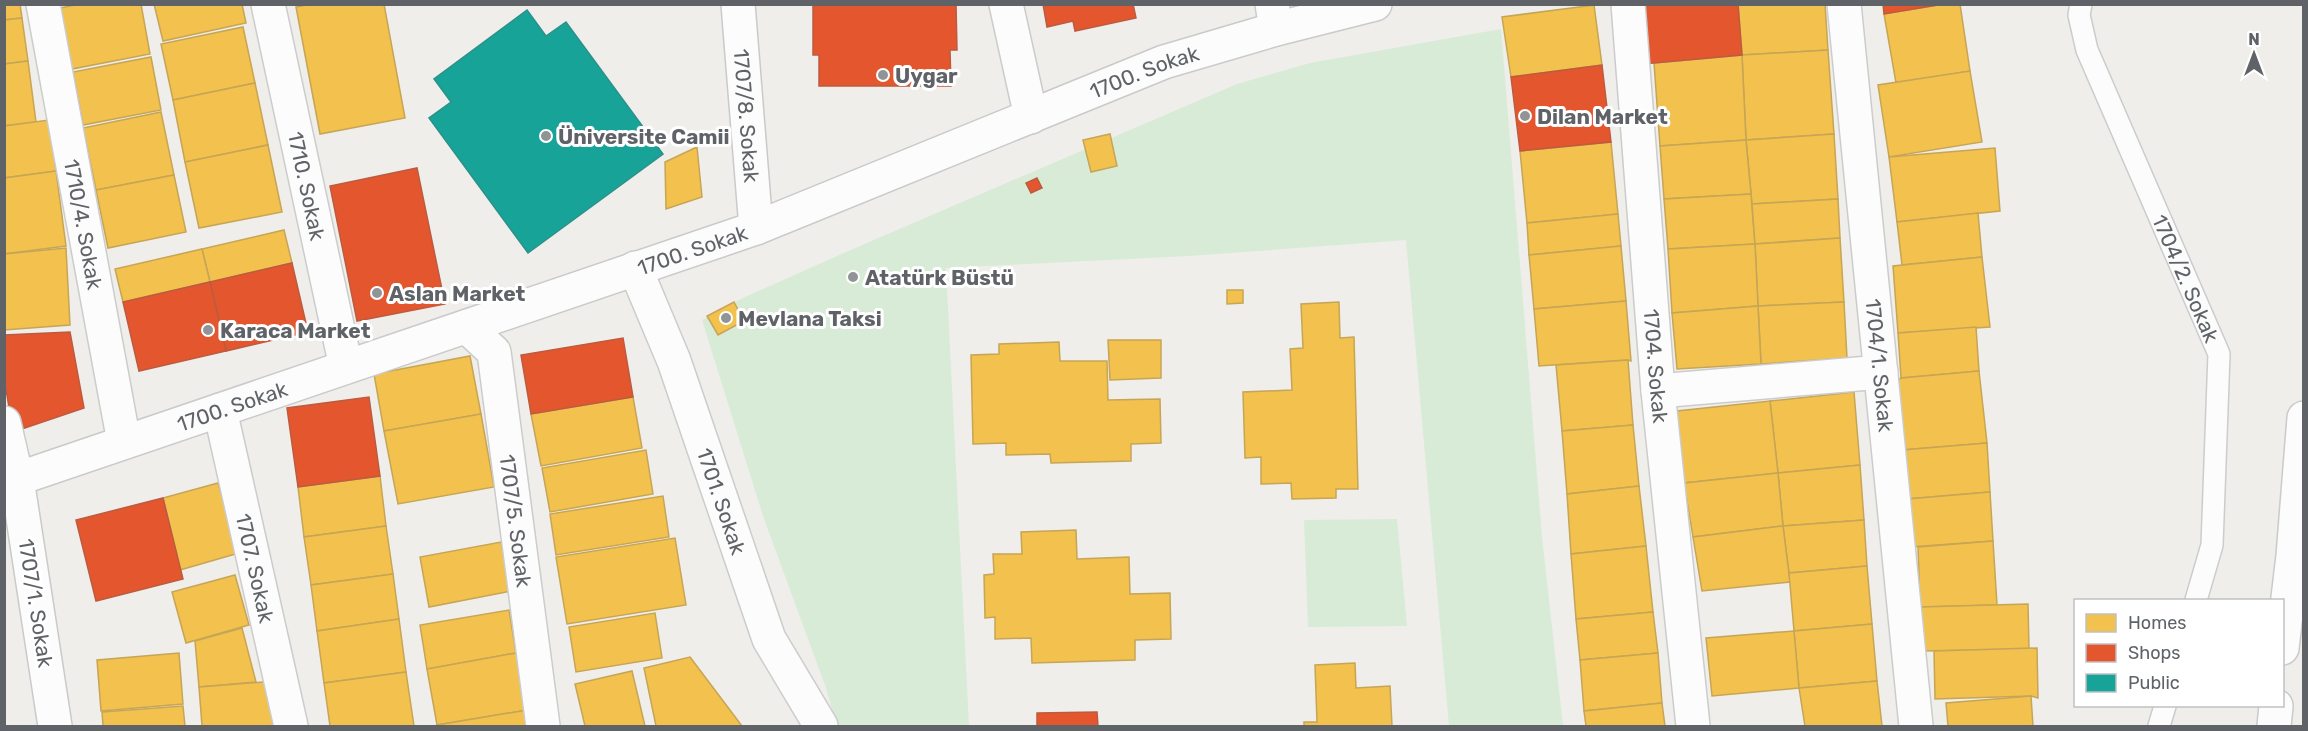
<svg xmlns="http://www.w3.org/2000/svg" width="2308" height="731" font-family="Rubik,sans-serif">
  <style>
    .green { fill: #d8ebd6 }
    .homes { fill: #f2c14e; stroke: #c6a556; stroke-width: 1.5 }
    .shops { fill: #e4572e; stroke: #bc5b3f; stroke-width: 1.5 }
    .public { fill: #17a398; stroke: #2d908a; stroke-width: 1.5 }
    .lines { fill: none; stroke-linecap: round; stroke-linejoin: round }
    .lane-casing { stroke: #cbcccc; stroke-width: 24 }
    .street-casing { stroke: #cbcccc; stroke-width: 36 }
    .secondary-casing { stroke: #cacacb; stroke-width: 36 }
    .lane { stroke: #fdfcfc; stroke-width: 21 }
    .street { stroke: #fdfcfc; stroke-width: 33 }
    .secondary { stroke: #fdfcfc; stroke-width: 33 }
    .poi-dot { fill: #919496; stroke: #fff; stroke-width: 2 }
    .labels { text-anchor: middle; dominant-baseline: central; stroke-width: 6; stroke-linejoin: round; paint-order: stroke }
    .street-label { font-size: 21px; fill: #5f6368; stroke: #fff }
    .poi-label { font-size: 21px; font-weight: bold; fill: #5f6368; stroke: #fff; text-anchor: start }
  </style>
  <rect width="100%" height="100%" fill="#efeeea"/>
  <g class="green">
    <polygon points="1501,29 1542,537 1563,726 1449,726 1406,240 1189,256 946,268 969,726 837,726 826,688 763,516 702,320 734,302 846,252 1237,84 1310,63"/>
    <polygon points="1397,519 1407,626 1308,627 1304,520"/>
  </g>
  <g class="homes">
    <polygon points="4,4 20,4 22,18 4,20"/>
    <polygon points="80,4 141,4 150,54 72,69 60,8"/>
    <polygon points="154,4 242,4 246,23 163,41"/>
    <polygon points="312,4 384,4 405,118 320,134 296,7"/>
    <polygon points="1738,4 1825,4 1828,50 1742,55"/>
    <polygon points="1944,4 1960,4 1970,71 1896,83 1884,14"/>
    <polygon points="1594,5 1602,65 1511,77 1502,17"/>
    <polygon points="22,18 28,61 4,64 4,20"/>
    <polygon points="243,27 255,83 173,100 161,44"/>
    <polygon points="1828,50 1834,134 1746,140 1742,55"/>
    <polygon points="1742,55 1746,140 1660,146 1654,63"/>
    <polygon points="151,57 161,110 83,125 73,72"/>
    <polygon points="28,61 36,122 4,126 4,64"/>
    <polygon points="1970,71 1982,142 1889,157 1878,85"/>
    <polygon points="255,83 268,145 185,162 173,100"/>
    <polygon points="161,112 174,175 96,190 83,128"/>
    <polygon points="49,120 56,171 4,178 4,126"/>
    <polygon points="1110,134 1117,166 1091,172 1083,140"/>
    <polygon points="1834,134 1838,199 1752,204 1746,140"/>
    <polygon points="1746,140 1751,194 1664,199 1660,146"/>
    <polygon points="1611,142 1618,214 1527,223 1520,151"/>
    <polygon points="268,145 282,212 199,228 185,162"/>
    <polygon points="697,147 702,197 666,209 665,162"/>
    <polygon points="1995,148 2000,211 1897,222 1889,157"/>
    <polygon points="56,171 66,246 4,254 4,178"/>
    <polygon points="174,175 186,232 108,248 96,190"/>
    <polygon points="1751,194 1755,244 1668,249 1664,199"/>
    <polygon points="1838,199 1840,238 1755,244 1752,204"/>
    <polygon points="1978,213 1982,257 1902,265 1897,222"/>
    <polygon points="1618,214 1621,246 1529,255 1527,223"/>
    <polygon points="284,230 292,263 210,282 202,249"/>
    <polygon points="1840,238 1844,302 1758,306 1755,244"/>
    <polygon points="1755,244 1758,306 1672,313 1668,249"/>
    <polygon points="1621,246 1626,301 1534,309 1529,255"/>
    <polygon points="66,248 70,325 4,330 4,254"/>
    <polygon points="202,249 210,282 123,302 115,269"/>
    <polygon points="1982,257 1990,327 1898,333 1893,266"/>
    <polygon points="1227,290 1243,290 1243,303 1227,304"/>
    <polygon points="1626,301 1631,361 1628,360 1539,366 1534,309"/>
    <polygon points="734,302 744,321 718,335 707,316"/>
    <polygon points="1339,302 1340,338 1354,337 1358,489 1336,489 1336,498 1292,499 1291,483 1261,484 1261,457 1245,458 1243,392 1292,390 1290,349 1303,348 1301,304"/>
    <polygon points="1844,302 1847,358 1761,364 1758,306"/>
    <polygon points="1758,306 1761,364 1677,369 1672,313"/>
    <polygon points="1976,327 1979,371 1901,378 1898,333"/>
    <polygon points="1108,340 1161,340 1161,378 1110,380"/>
    <polygon points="1059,342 1060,361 1107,361 1108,400 1160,399 1161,443 1131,444 1131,461 1051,463 1050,454 1006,455 1006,443 973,444 971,355 999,354 999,344"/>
    <polygon points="470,356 481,414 384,431 374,374"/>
    <polygon points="1628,360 1633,425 1562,431 1556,365"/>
    <polygon points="1979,371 1987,443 1902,450 1896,382 1901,378"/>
    <polygon points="1854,392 1860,465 1778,473 1770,401"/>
    <polygon points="633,397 642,448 541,466 531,414"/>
    <polygon points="1770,401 1778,473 1684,483 1677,411"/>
    <polygon points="481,414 494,487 398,504 384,431"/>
    <polygon points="1633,425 1639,486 1567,494 1562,431"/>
    <polygon points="1987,443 1990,492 1907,499 1902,450"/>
    <polygon points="646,450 653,494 550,512 542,468"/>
    <polygon points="1860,465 1864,520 1783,526 1778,473"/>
    <polygon points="1778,473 1783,526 1693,537 1684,483"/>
    <polygon points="380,476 386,526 304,537 298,487"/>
    <polygon points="218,483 239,553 180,570 163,498"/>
    <polygon points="1639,486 1646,546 1571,554 1567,494"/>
    <polygon points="1990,492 1993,541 1910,547 1907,499"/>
    <polygon points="663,496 669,537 556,555 550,514"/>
    <polygon points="1864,520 1867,566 1789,573 1783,526"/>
    <polygon points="386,526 393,574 311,585 304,537"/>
    <polygon points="1783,526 1790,582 1702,591 1693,537"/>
    <polygon points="1076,530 1077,559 1129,557 1130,594 1170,593 1171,639 1135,640 1135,660 1032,663 1031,638 995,639 995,617 985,618 984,575 994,574 993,554 1022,554 1021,532"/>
    <polygon points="675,538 686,605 567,624 556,557"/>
    <polygon points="1993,541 1997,605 1920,607 1918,547"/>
    <polygon points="501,542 511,591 429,607 420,557"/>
    <polygon points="1646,546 1653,612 1576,619 1571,554"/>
    <polygon points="1867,566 1872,624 1794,631 1789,573"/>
    <polygon points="393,574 399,619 317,631 311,585"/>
    <polygon points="235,575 249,625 186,643 172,592"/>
    <polygon points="2028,604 2029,649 1921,651 1920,607"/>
    <polygon points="509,610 516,653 427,669 420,625"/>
    <polygon points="1653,612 1658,653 1580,660 1576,619"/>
    <polygon points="655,613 662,658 576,672 569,627"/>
    <polygon points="399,619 406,672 324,683 317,631"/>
    <polygon points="1872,624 1877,681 1799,688 1794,631"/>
    <polygon points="242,628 256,682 199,687 195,641"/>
    <polygon points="1794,631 1799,688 1712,696 1706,638"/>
    <polygon points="2037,648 2038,698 2031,696 1935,699 1934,651"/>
    <polygon points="179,653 183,704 101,711 97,660"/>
    <polygon points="516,653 527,710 437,725 427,669"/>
    <polygon points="1658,653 1662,703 1584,711 1580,660"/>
    <polygon points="690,657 742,726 656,726 644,668"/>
    <polygon points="1355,663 1356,688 1390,686 1392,726 1304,726 1304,722 1317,722 1315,665"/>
    <polygon points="632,671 645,726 585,726 575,684"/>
    <polygon points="406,672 414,726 330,726 324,683"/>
    <polygon points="276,681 280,726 202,726 199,687"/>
    <polygon points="1877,681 1882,726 1805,726 1799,688"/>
    <polygon points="2031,696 2033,726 1948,726 1946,703"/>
    <polygon points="1662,703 1665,726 1586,726 1584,711"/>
    <polygon points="183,706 185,726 103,726 102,712"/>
    <polygon points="527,710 529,726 438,726 437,725"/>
  </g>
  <g class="shops">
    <polygon points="813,4 956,4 957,50 950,50 951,86 819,86 819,55 813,55"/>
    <polygon points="1043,4 1133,4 1136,18 1075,31 1073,21 1047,27"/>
    <polygon points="1637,4 1738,4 1742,55 1643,64"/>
    <polygon points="1883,4 1944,4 1884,14"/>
    <polygon points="1602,65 1611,142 1520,151 1511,77"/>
    <polygon points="417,168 445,304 357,321 330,186"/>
    <polygon points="1037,178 1042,188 1031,193 1026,183"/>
    <polygon points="292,263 308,332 226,351 210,282"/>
    <polygon points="210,282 226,351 139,371 123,302"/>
    <polygon points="70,332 84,408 13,432 4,377 4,335"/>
    <polygon points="623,338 633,397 531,414 521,355"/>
    <polygon points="369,397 380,476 298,487 287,408"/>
    <polygon points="163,498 183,579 96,601 76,520"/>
    <polygon points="1097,712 1098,726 1037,726 1037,713"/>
  </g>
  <polygon class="public" points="527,10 546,36 566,22 663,154 528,253 429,118 451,102 434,79"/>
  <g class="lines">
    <defs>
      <g id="lane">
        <path id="s1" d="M2081,4l-2,11 8,35 132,304 -7,191 -16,55"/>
        <polyline points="2159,726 2165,706"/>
      </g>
      <g id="street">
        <path id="s2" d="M43,4l81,438"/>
        <path id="s3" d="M268,4l78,363"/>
        <polyline points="1006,4 1031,117"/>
        <polyline points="1272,4 1276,29"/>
        <path id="s4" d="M1628,4l30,387 35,335"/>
        <path id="s5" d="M1844,4l72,722"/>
        <path id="s6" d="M635,268l39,93 95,278 52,87"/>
        <path id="s7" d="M467,327l27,25 49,374"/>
        <polyline points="1658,391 1881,372"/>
        <path id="s8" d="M220,410l71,316"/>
        <polyline points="4,423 17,479 4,483"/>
      </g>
      <g id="secondary">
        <path id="s9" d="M738,4l18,224"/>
        <polyline points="2282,648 2293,556 2304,418"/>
        <path id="s10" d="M55,726l-38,-247 739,-251 408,-166 112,-33 99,-25"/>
        <polyline points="2274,726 2276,706"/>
      </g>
    </defs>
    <use href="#lane" class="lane-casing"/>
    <use href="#street" class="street-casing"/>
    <use href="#secondary" class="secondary-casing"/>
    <use href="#lane" class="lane"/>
    <use href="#street" class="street"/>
    <use href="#secondary" class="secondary"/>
  </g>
  <g class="poi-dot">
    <circle cx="883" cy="75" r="6"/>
    <circle cx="1525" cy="116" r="6"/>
    <circle cx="546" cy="136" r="6"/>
    <circle cx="853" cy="277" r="6"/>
    <circle cx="377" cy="293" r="6"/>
    <circle cx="726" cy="318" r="6"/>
    <circle cx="208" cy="330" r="6"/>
  </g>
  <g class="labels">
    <g class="street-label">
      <text stroke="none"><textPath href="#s10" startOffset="1449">1700. Sokak</textPath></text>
      <text stroke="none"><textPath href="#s9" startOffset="112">1707/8. Sokak</textPath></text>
      <text stroke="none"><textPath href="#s3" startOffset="186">1710. Sokak</textPath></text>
      <text stroke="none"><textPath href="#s2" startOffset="224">1710/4. Sokak</textPath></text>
      <text stroke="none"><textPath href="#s10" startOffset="963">1700. Sokak</textPath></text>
      <text stroke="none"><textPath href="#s1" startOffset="296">1704/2. Sokak</textPath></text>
      <text stroke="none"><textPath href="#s5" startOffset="363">1704/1. Sokak</textPath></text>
      <text stroke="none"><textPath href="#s4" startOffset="363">1704. Sokak</textPath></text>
      <text stroke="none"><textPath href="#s10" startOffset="477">1700. Sokak</textPath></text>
      <text stroke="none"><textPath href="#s6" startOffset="249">1701. Sokak</textPath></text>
      <text stroke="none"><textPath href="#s7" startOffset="207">1707/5. Sokak</textPath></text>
      <text stroke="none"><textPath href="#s8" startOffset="162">1707. Sokak</textPath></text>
      <text transform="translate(36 603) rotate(81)">1707/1. Sokak</text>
    </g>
    <g class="poi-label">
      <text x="895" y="75">Uygar</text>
      <text x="1537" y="116">Dilan Market</text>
      <text x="558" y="136">Üniversite Camii</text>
      <text x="865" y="277">Atatürk Büstü</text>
      <text x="389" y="293">Aslan Market</text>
      <text x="738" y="318">Mevlana Taksi</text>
      <text x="220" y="330">Karaca Market</text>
    </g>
  </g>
  <rect width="2308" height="731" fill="none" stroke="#5f6368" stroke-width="12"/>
  <rect x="2074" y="599" width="210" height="108" fill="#ffffff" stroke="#bfc1c3" stroke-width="1.5"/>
  <rect x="2086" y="614" width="30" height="18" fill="#f2c14e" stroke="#bfc1c3" stroke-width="1.5"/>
  <text x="2128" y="629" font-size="18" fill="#5f6368">Homes</text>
  <rect x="2086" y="644" width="30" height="18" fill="#e4572e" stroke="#bfc1c3" stroke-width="1.5"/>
  <text x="2128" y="659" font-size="18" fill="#5f6368">Shops</text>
  <rect x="2086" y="674" width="30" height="18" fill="#17a398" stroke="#bfc1c3" stroke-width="1.5"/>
  <text x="2128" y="689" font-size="18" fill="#5f6368">Public</text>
  <g transform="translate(2254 54)" stroke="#ffffff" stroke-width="4.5" paint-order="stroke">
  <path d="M0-4.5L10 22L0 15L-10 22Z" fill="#5f6368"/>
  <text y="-9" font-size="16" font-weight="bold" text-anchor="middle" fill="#5f6368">N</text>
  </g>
</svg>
